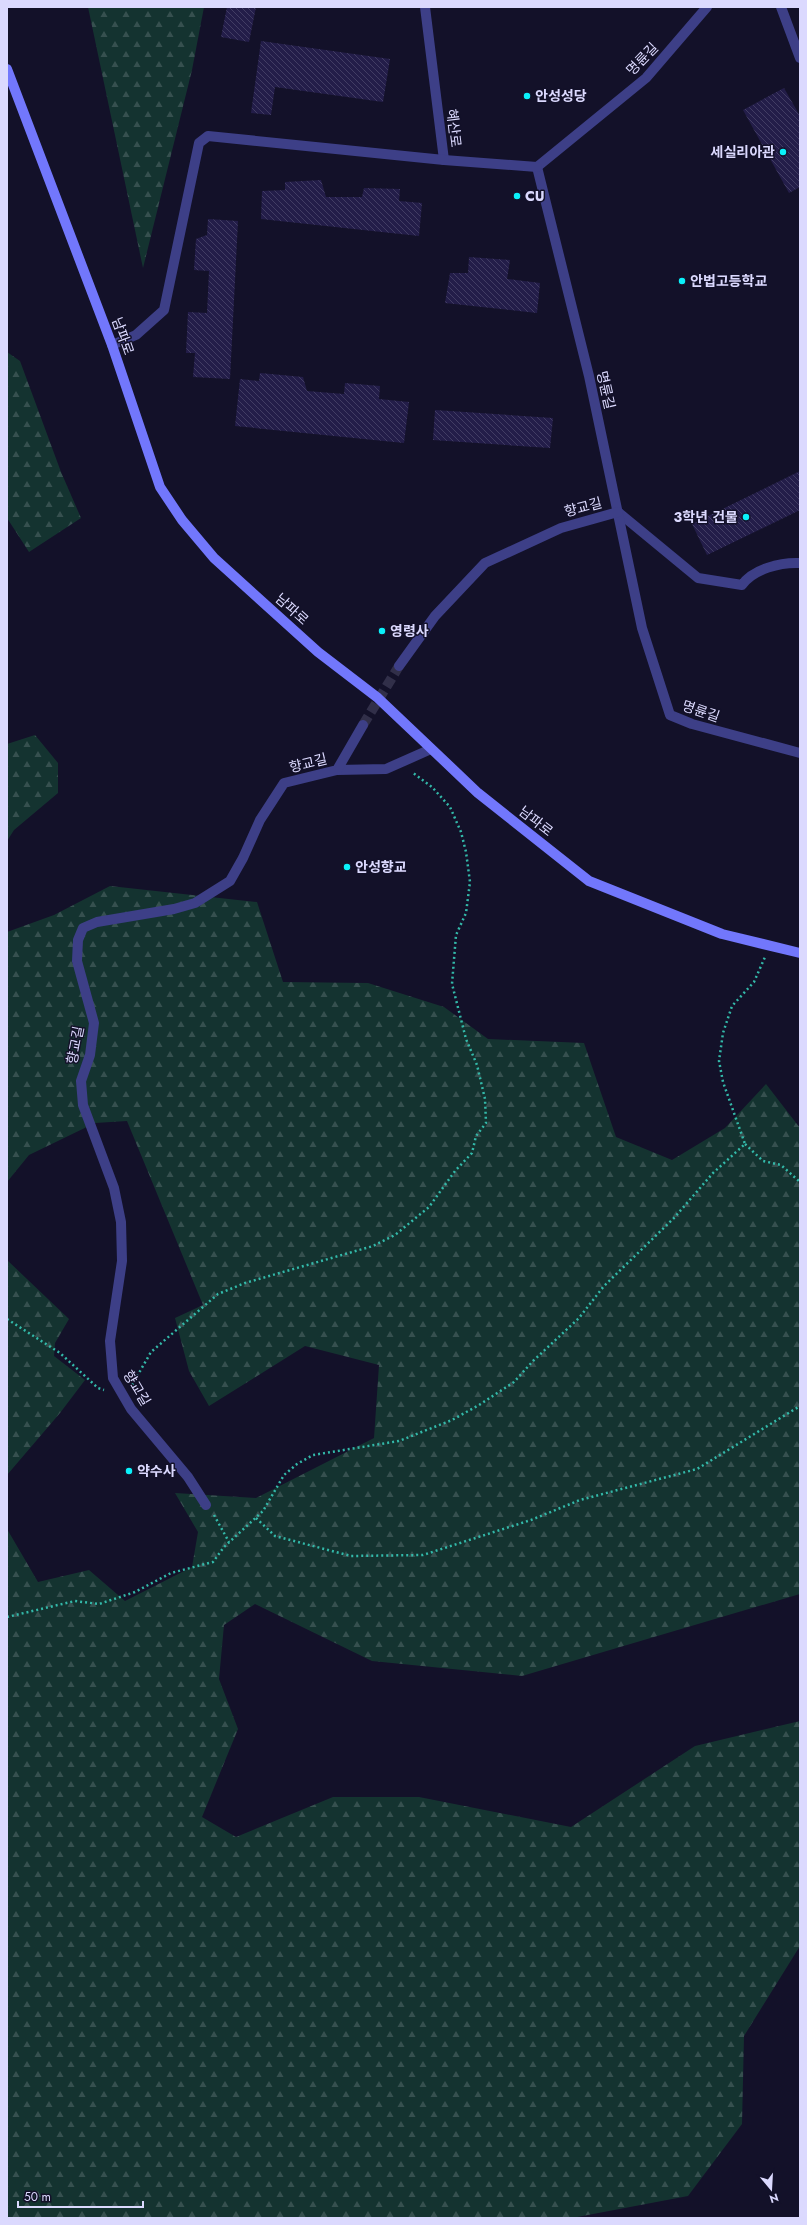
<svg xmlns="http://www.w3.org/2000/svg" width="807" height="2225" font-family="Jost,'Noto Sans KR',sans-serif">
  <style>
    .forest { fill: url(#forest-firs) }
    .building { fill: url(#building-back-hatch) }
    .lines { fill: none; stroke-linecap: round; stroke-linejoin: round }
    .street-tunnel { stroke: #312f49; stroke-width: 10; stroke-dasharray: 10 5; stroke-linecap: butt }
    .path { stroke: #33b9a9; stroke-width: 2.5; stroke-dasharray: 2 3; stroke-linecap: butt }
    .lane { stroke: #3d3f87; stroke-width: 10 }
    .street { stroke: #3d3f87; stroke-width: 10 }
    .secondary { stroke: #7277fc; stroke-width: 10 }
    .poi-dot { fill: #0af1fa; stroke: #131129; stroke-width: 1.5 }
    .labels { text-anchor: middle; dominant-baseline: central; stroke-width: 3; stroke-linejoin: round; paint-order: stroke }
    .street-label { font-size: 14px; fill: #dbd9fe; stroke: #131129 }
    .poi-label { font-size: 14px; font-weight: bold; fill: #dbd9fe; stroke: #131129; text-anchor: start }
  </style>
  <defs>
    <pattern id="forest-firs" width="22" height="20" patternUnits="userSpaceOnUse"><rect width="22" height="20" fill="#143330"/><path d="M5 1l3.5 6h-7zM16 11l3.5 6h-7z" fill="#36504f"/></pattern>
    <pattern id="building-back-hatch" width="6" height="6" patternUnits="userSpaceOnUse"><rect width="6" height="6" fill="#231d49"/><path d="M-1 5l2 2M0 0l6 6M5-1l2 2" fill="none" stroke="#423d64"/></pattern>
  </defs>
  <rect width="100%" height="100%" fill="#131129"/>
  <g class="forest">
    <polygon points="88,7 204,7 192,70 143,268"/>
    <polygon points="7,352 20,361 61,472 81,518 29,552 7,518"/>
    <polygon points="35,735 58,763 58,793 14,830 7,841 7,744"/>
    <polygon points="110,886 257,902 283,982 368,983 444,1007 488,1039 584,1043 616,1137 672,1160 725,1128 766,1084 800,1128 800,1594 522,1676 372,1661 255,1604 224,1625 219,1679 238,1729 202,1817 236,1837 333,1797 419,1797 571,1827 695,1746 800,1721 800,1946 744,2036 742,2124 688,2196 572,2218 7,2218 7,1529 38,1582 89,1570 125,1601 192,1567 198,1532 175,1493 256,1498 374,1438 379,1365 305,1346 209,1406 189,1371 175,1318 203,1305 127,1121 95,1123 29,1155 7,1182 7,932 54,915"/>
    <polygon points="7,1260 69,1319 55,1343 54,1356 85,1380 60,1413 7,1475"/>
  </g>
  <g class="building">
    <polygon points="227,7 256,7 249,42 221,37"/>
    <polygon points="261,41 390,59 383,102 275,87 271,115 251,113"/>
    <polygon points="784,88 800,116 800,187 789,193 743,110"/>
    <polygon points="321,180 326,197 362,197 364,188 400,189 399,201 422,203 419,236 261,219 262,191 285,190 285,182"/>
    <polygon points="208,219 238,221 230,379 193,377 195,353 186,353 188,312 207,313 209,271 194,270 196,239 207,235"/>
    <polygon points="469,257 510,260 507,279 540,283 537,313 445,303 450,273 468,273"/>
    <polygon points="260,373 303,377 307,391 344,394 345,383 380,386 379,399 409,402 404,443 235,426 240,379 259,381"/>
    <polygon points="435,410 553,418 550,448 433,440"/>
    <polygon points="800,471 800,510 707,555 692,524"/>
  </g>
  <g class="lines">
    <polyline class="street-tunnel" points="363,725 399,666"/>
    <g class="path">
      <polyline points="745,1144 763,1161 781,1165 800,1182"/>
      <polyline points="7,1319 60,1353 98,1388 104,1390"/>
      <polyline points="132,1385 151,1352 218,1294 245,1283 373,1246 395,1235 429,1207 455,1171 472,1153 476,1136 486,1123 485,1099 477,1065 466,1039 452,984 456,935 466,913 470,882 466,852 461,832 450,807 432,787 412,772"/>
      <polyline points="214,1515 229,1542"/>
      <polyline points="256,1518 275,1536 351,1556 423,1555 531,1520 580,1500 697,1469 800,1406"/>
      <polyline points="7,1617 75,1601 99,1604 135,1592 171,1573 213,1562 224,1547 263,1511 284,1475 297,1464 313,1455 399,1441 452,1420 479,1405 514,1382 533,1361 579,1318 604,1286 674,1218 713,1173 745,1144 723,1082 719,1061 723,1033 732,1006 754,982 765,957"/>
    </g>
    <path class="lane" d="M618,512l80,66 44,7c11,-16 39,-23 58,-22"/>
    <g class="street">
      <polyline points="425,7 444,160"/>
      <polyline points="781,7 800,58"/>
      <polyline points="537,167 589,376 642,628 670,715 692,724 800,753"/>
      <polyline points="537,167 646,78 707,7"/>
      <polyline points="112,345 136,335 164,310 199,143 208,136 444,160 537,167"/>
      <polyline points="399,666 435,616 485,563 561,528 618,512"/>
      <polyline points="337,770 386,769 431,749"/>
      <polyline points="206,1505 188,1477 131,1409 113,1378 110,1341 122,1261 121,1222 114,1188 83,1105 81,1081 90,1055 94,1023 77,961 78,940 83,928 97,922 174,909 195,903 230,881 243,858 260,820 284,783 337,770 363,725"/>
    </g>
    <polyline class="secondary" points="7,69 112,345 160,487 182,520 214,558 318,652 378,698 478,793 589,881 722,934 800,953"/>
  </g>
  <g class="poi-dot">
    <circle cx="527" cy="96" r="4"/>
    <circle cx="783" cy="152" r="4"/>
    <circle cx="517" cy="196" r="4"/>
    <circle cx="682" cy="281" r="4"/>
    <circle cx="746" cy="517" r="4"/>
    <circle cx="382" cy="631" r="4"/>
    <circle cx="347" cy="867" r="4"/>
    <circle cx="129" cy="1471" r="4"/>
  </g>
  <g class="labels">
    <g class="street-label">
      <text transform="translate(642 59) rotate(-46)">명륜길</text>
      <text transform="translate(454 128) rotate(83)">혜산로</text>
      <text transform="translate(123 336) rotate(70)">남파로</text>
      <text transform="translate(606 390) rotate(77)">명륜길</text>
      <text transform="translate(583 507) rotate(-15)">향교길</text>
      <text transform="translate(292 609) rotate(42)">남파로</text>
      <text transform="translate(701 711) rotate(19)">명륜길</text>
      <text transform="translate(308 763) rotate(-14)">향교길</text>
      <text transform="translate(536 821) rotate(38)">남파로</text>
      <text transform="translate(75 1045) rotate(-79)">향교길</text>
      <text transform="translate(137 1388) rotate(59)">향교길</text>
    </g>
    <g class="poi-label">
      <text x="535" y="96">안성성당</text>
      <text x="775" y="152" text-anchor="end">세실리아관</text>
      <text x="525" y="196">CU</text>
      <text x="690" y="281">안법고등학교</text>
      <text x="738" y="517" text-anchor="end">3학년 건물</text>
      <text x="390" y="631">영령사</text>
      <text x="355" y="867">안성향교</text>
      <text x="137" y="1471">약수사</text>
    </g>
  </g>
  <rect width="807" height="2225" fill="none" stroke="#dbd9fe" stroke-width="16"/>
  <g transform="translate(771 2189) rotate(162)" stroke="#131129" stroke-width="3" paint-order="stroke">
  <path d="M0-3L7 15L0 10L-7 15Z" fill="#dbd9fe"/>
  <text y="-6" font-size="11" font-weight="bold" text-anchor="middle" fill="#dbd9fe">N</text>
  </g>
  <path d="M18 2201v6h125v-6" fill="none" stroke="#dbd9fe" stroke-width="2"/>
  <text x="24" y="2201" font-size="12" fill="#dbd9fe" stroke="#131129" stroke-width="3" paint-order="stroke">50 m</text>
</svg>
